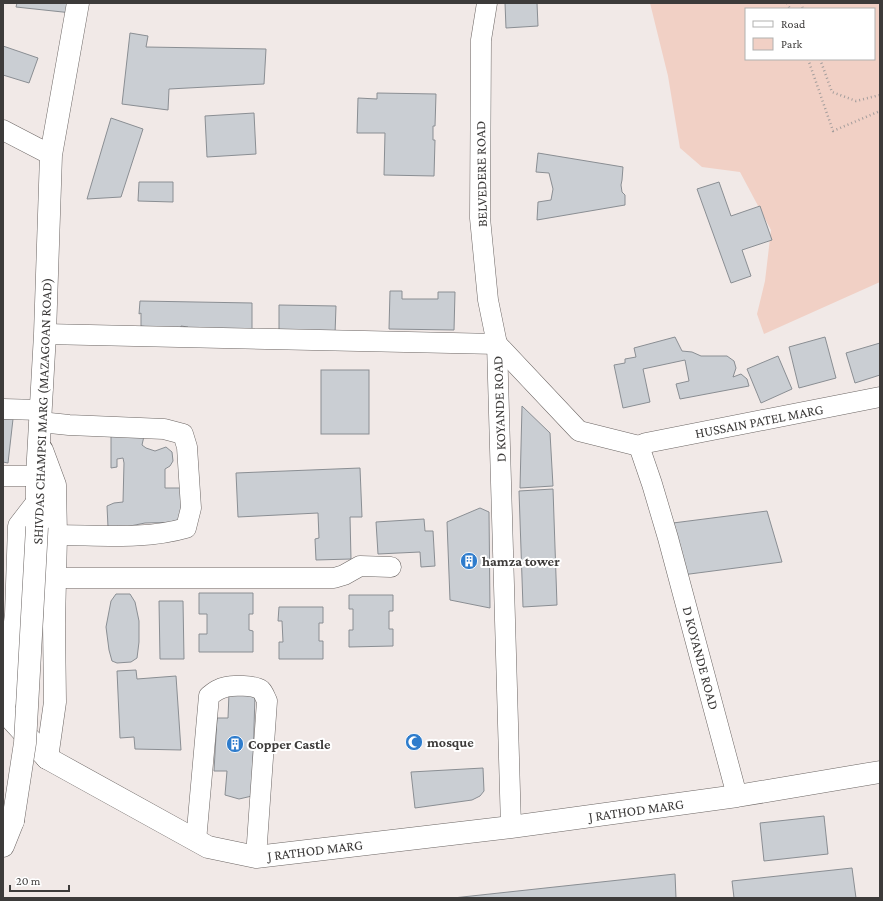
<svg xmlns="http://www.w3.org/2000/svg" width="883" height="901" font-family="'Crimson Pro',serif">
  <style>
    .green { fill: #f1d0c5; fill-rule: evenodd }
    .building { fill: #caced3; stroke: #8a8e93 }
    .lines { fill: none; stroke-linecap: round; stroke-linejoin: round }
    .street-casing { stroke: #6c6664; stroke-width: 21 }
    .secondary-casing { stroke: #6c6664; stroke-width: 23 }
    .path { stroke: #a39d9c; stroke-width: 2.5; stroke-dasharray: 1 3; stroke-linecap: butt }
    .street { stroke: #fff; stroke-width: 20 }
    .secondary { stroke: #fff; stroke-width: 22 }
    .secondary-bridge-casing { stroke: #6c6664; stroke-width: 23; stroke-linecap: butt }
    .secondary-bridge { stroke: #fff; stroke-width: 22 }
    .labels { text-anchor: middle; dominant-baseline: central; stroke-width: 4; stroke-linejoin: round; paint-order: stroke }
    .street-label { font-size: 14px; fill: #3d3b3a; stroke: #fff }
    .poi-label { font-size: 14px; font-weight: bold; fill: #3d3b3a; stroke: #fff; text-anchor: start }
  </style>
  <rect width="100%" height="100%" fill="#f1e9e7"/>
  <path class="green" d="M650,3h230v279l-116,52 -7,-20 8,-33 6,-51 -31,-58 -38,-5 -22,-19 -12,-72zM746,9h128v50h-128z"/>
  <g class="building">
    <polygon points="17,3 73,3 72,13 16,7"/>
    <polygon points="505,3 537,3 538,26 506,28"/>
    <polygon points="130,33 148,36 146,47 266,49 264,84 169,89 168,110 122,104"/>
    <polygon points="3,46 38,58 29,83 3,75"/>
    <polygon points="377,93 436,94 435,126 433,126 433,140 435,140 434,176 384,175 385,133 357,133 358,98 377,99"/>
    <polygon points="254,113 256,154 207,157 205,116"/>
    <polygon points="111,118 143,129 121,197 87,199"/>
    <polygon points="538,153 623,167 622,180 621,185 622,192 625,195 625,205 537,220 538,202 551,200 553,189 549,173 536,172"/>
    <polygon points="139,182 173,182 173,202 138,201"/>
    <polygon points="719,182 731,216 760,206 772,240 742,250 751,276 731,283 697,189"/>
    <polygon points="390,291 402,291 402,299 438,299 438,292 455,292 454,330 389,329"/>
    <polygon points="140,301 252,303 252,332 188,331 188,327 181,326 181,331 141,326 141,313 139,314"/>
    <polygon points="279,305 336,306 335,334 279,333"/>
    <polygon points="675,337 682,351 692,352 701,356 727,356 734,361 736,368 733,377 741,374 747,379 749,386 680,399 676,384 689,381 685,360 643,369 650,402 623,408 614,365 625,363 625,359 636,357 634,348"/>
    <polygon points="825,337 836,378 799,388 789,347"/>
    <polygon points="880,343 880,375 855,383 846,353"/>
    <polygon points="778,356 792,389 761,403 747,369"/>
    <rect x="321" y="370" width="48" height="64"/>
    <polygon points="522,406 550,433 553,486 520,488"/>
    <polygon points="3,419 13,419 8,463 3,462"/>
    <polygon points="111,434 144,436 142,445 146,448 155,451 166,447 172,452 173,461 170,466 165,469 165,488 185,488 184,522 145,523 125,527 108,527 107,506 114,503 123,502 124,463 123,458 117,459 117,467 111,468"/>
    <polygon points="360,468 362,517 350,517 351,559 316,560 315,539 319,538 318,513 238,517 236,473"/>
    <polygon points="553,489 557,605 523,607 519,491"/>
    <polygon points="480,508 489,512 490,608 450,600 447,522"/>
    <polygon points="767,511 782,562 682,575 673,523"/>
    <polygon points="424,519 425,531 433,531 435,566 421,567 420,552 378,554 376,522"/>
    <polygon points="199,593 253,593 253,614 249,614 249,630 253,631 253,652 199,652 199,634 207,634 207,614 199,614"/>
    <polygon points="116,594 130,594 135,602 139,621 139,642 137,658 131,662 117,663 112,661 109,650 106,627 111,601"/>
    <polygon points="349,595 393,595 393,611 389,611 389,629 393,629 393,646 349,647 349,630 353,630 353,609 349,609"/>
    <polygon points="159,601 183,601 184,659 160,659"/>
    <polygon points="279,607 323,607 323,623 319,623 319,641 323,641 323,659 279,659 279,642 283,642 282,621 278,621"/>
    <polygon points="136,670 137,679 176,676 181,750 135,749 134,737 120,738 117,671"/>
    <polygon points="229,693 255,694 252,796 239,799 225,795 227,771 214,771 217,718 228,718"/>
    <polygon points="483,768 484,791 480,796 472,800 415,808 411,772"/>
    <polygon points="824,816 828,854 764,861 760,823"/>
    <polygon points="852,868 856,898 734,898 732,881"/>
    <polygon points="675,874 676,898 453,898"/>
  </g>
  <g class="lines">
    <defs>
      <g id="street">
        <polyline points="487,3 481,40 480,218 488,300 497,344 511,827"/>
        <polyline points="3,130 51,155"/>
        <polyline points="45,334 497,344"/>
        <polyline points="497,344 579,431 639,446"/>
        <polyline points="3,409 41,410"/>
        <path d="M40,422l29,3 95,4 19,5 4,13 4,61 -5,20c-41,12 -87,7 -130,7"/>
        <polyline points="639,446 652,484 668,538 737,796"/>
        <polyline points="639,446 646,443 880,397"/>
        <polyline points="3,476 37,476"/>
        <polyline points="55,578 334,578 344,575 360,566 391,567"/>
        <path d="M196,841l13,-145c5,-4 10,-8 17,-9 7,-2 28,-2 35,3 3,3 4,7 6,11l-11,156"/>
      </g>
      <g id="secondary">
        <polyline points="42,450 55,485 56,535 54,624 55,702 47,758"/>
        <polyline points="36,504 19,526 16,614 4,711 47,758 208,847 256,857 511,827 737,796 880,772"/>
        <polyline points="37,518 37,476 45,334 51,155 78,3"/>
        <polyline points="3,846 13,821"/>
      </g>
    </defs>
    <use href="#street" class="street-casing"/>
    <use href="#secondary" class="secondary-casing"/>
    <g class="path">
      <polyline points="787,3 790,9"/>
      <polyline points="801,3 803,9"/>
      <polyline points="808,59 833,131 880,111"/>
      <polyline points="820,59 832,92 856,101 880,95"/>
    </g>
    <use href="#street" class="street"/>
    <use href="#secondary" class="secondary"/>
    <defs>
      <polyline id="secondary-bridge" points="13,821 25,743 37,527"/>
    </defs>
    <use href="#secondary-bridge" class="secondary-bridge-casing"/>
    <use href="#secondary-bridge" class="secondary-bridge"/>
  </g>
  <defs>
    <symbol id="building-disc" viewBox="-11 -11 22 22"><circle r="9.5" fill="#2e7ccc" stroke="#fff"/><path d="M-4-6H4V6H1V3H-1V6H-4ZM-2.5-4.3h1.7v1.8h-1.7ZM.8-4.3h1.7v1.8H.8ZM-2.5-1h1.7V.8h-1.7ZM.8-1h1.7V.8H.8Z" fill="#fff"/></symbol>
    <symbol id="mosque-disc" viewBox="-11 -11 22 22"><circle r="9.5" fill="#2e7ccc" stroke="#fff"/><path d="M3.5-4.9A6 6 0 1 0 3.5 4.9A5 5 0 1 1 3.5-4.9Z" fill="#fff"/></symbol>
  </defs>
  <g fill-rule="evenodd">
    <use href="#building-disc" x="459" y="551" width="20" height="20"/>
    <use href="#mosque-disc" x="404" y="732" width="20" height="20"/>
    <use href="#building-disc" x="225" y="734" width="20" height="20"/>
  </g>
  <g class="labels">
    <g class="street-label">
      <text transform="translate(481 174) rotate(-91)">BELVEDERE ROAD</text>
      <text transform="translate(499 409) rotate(-92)">D KOYANDE ROAD</text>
      <text transform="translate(42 411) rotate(-88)">SHIVDAS CHAMPSI MARG (MAZAGOAN ROAD)</text>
      <text transform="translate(759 421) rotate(-11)">HUSSAIN PATEL MARG</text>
      <text transform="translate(701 658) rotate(75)">D KOYANDE ROAD</text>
      <text transform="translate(636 810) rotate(-8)">J RATHOD MARG</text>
      <text transform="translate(315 850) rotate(-7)">J RATHOD MARG</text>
    </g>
    <g class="poi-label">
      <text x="482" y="561">hamza tower</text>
      <text x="427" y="742">mosque</text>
      <text x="248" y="744">Copper Castle</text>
    </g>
  </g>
  <rect width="883" height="901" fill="none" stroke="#3d3b3a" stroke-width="8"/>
  <rect x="745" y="8" width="130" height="52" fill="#ffffff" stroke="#b1b1b0"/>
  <rect x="753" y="21" width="20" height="6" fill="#ffffff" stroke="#b1b1b0"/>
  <text x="781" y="28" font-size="12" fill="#3d3b3a">Road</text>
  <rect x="753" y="38" width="20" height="12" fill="#f1d0c5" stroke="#b1b1b0"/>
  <text x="781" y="48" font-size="12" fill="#3d3b3a">Park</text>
  <path d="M10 885v6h59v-6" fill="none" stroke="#3d3b3a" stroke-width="2"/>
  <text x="16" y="885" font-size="12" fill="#3d3b3a" stroke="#ffffff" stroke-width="3" paint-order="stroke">20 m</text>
</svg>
